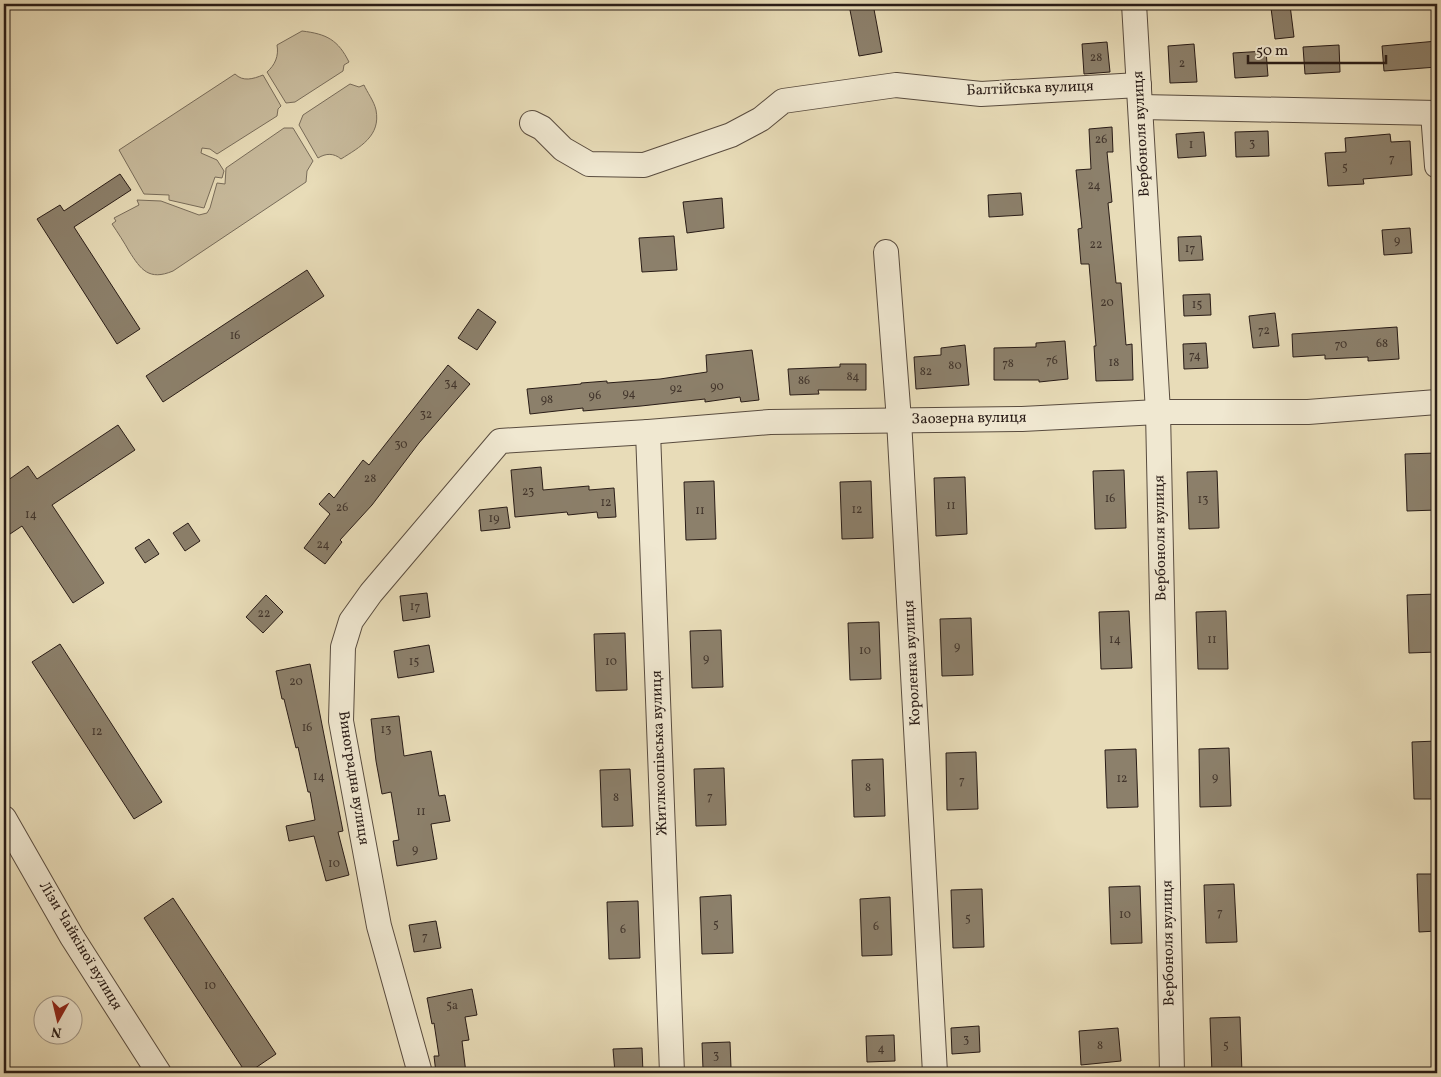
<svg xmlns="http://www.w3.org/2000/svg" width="1441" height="1077" font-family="Vollkorn,serif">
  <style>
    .green { fill: #c8bb9d; stroke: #786c5a }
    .building { fill: #8c806b; stroke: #291c17 }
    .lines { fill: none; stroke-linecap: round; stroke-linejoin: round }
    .minor-casing { stroke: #594c3f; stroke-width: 26 }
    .minor { stroke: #f0e8d1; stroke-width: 24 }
    .labels { text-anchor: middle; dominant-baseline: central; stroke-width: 5; stroke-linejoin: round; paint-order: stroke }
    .number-label { font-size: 12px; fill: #42352c }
    .street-label { font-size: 15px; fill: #291c17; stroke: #f0e8d1 }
  </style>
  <rect width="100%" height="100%" fill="#e8dcb8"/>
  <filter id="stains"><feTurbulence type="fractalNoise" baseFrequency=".004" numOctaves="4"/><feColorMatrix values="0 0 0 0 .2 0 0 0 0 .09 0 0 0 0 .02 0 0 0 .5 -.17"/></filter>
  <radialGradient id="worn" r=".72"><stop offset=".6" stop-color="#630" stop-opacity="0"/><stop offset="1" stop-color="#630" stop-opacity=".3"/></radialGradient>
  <g class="green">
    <path d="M302,31c25,3 36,9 47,31l-5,3 -1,6 -48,31 -9,1 -19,-31c8,-7 12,-16 10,-27z"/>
    <path d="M235,74c8,8 18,5 28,1l18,31 -3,3 -1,7 -60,38 -7,-5 -8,-1 -1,5 16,7 7,11 -2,7 -7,-1 -11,31 -35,-8v-5l-25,-1 -25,-44z"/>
    <path d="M350,84l9,3 5,-2c3,7 10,16 12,25 5,26 -16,37 -35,49 -7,-6 -15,-6 -23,-1l-19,-33 4,-10z"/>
    <path d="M284,128h9l20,33 -6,10 -1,11 -133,89c-24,10 -32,-1 -44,-20 -5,-9 -11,-18 -17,-27l4,-3 -2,-3 25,-13 -2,-5 24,1 38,14 8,-2 3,-5 7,-25 8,1 1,-16z"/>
  </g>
  <g class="building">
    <polygon points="858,4 873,4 882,52 859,56 849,5"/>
    <polygon points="1290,5 1294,37 1275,39 1271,8"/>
    <polygon points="1437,41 1437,67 1384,71 1382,46"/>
    <polygon points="1107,42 1110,72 1084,74 1082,44"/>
    <polygon points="1194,44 1197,82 1170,83 1168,46"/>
    <polygon points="1339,45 1340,72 1305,74 1303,47"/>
    <polygon points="1266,51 1268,76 1235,78 1233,53"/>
    <polygon points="1112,127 1113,152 1107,152 1112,202 1108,203 1116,283 1121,283 1126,345 1132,344 1133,380 1096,381 1094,346 1096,346 1089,264 1081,264 1078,229 1082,228 1076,170 1091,169 1089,129"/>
    <polygon points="1268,131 1269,156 1236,157 1235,132"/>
    <polygon points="1204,132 1206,156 1178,158 1176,134"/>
    <polygon points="1390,134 1391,142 1410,141 1412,175 1363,179 1364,184 1328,186 1325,153 1346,152 1345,138"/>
    <polygon points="120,174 131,190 74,227 140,329 117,344 37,219 60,205 64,211"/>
    <polygon points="1021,193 1023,215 989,217 988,195"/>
    <polygon points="722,198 724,228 687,233 683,202"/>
    <polygon points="1410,228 1412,253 1384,255 1382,230"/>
    <polygon points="674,236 677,270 642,272 639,238"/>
    <polygon points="1201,236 1203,260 1179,261 1178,237"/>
    <polygon points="307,270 324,296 163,402 146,376"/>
    <polygon points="1210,294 1211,315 1184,316 1183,295"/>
    <polygon points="478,309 496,322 477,350 458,338"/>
    <polygon points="1275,313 1279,346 1253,348 1249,316"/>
    <polygon points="1397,327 1399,359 1368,361 1368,357 1325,359 1325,355 1293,357 1292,334"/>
    <polygon points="1065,341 1068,379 1039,382 1039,380 994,380 994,348 1036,347 1036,343"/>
    <polygon points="1206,343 1208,368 1184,369 1183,344"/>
    <polygon points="965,345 969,385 916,389 914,357 941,355 941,348"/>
    <polygon points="752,350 759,400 741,402 740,397 705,402 705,399 641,406 583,411 583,408 530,414 527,389 581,384 581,383 607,381 607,383 660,379 707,372 706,355"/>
    <polygon points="840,364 866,364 866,390 818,390 819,394 790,395 788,369 840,367"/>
    <polygon points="448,365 470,384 419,443 372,505 340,540 342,542 325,564 304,548 330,514 319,504 329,493 334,498 363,460 369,465"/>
    <polygon points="118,425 135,450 52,505 104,583 73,603 22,526 4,538 4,483 28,466 37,479"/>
    <polygon points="1436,453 1437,510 1407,511 1405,454"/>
    <polygon points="541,467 543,490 589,486 589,490 614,488 616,517 598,518 597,512 568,515 567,512 515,517 511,470"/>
    <polygon points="1124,470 1126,528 1095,529 1093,471"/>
    <polygon points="1217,471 1219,528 1189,529 1187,472"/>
    <polygon points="965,477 967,534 936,536 934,478"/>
    <polygon points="714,481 716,539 686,540 684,482"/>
    <polygon points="871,481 873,538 842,539 840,482"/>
    <polygon points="507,507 510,528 481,531 479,510"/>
    <polygon points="188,523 200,541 185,551 173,533"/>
    <polygon points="149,539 159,554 145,563 135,548"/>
    <polygon points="427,593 430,617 403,621 400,596"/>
    <polygon points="1437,594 1437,652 1409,653 1407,595"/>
    <polygon points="266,595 283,612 263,633 246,617"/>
    <polygon points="1129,611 1132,668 1101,669 1099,612"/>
    <polygon points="1226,611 1228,669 1198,669 1196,612"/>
    <polygon points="971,618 973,675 942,676 940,619"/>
    <polygon points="879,622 881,679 850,680 848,623"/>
    <polygon points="721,630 723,687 692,688 690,631"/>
    <polygon points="625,633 627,690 596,691 594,634"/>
    <polygon points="60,644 162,802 134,819 32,662"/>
    <polygon points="429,645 434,672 398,678 394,651"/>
    <polygon points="310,664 343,831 338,832 349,875 326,881 314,836 289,841 286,826 315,820 310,792 308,792 298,747 296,748 284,699 282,699 276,671"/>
    <polygon points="399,716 404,756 431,751 439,796 445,795 450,821 431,824 437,859 397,866 393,841 399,840 391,792 382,794 376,761 371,719"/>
    <polygon points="1437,741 1437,799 1414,799 1412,742"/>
    <polygon points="1229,748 1231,806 1200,807 1199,749"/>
    <polygon points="1136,749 1138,807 1107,808 1105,750"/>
    <polygon points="976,752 978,809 947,810 946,753"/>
    <polygon points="883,759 885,816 854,817 852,760"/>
    <polygon points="724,768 726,825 696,826 694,769"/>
    <polygon points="630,769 633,826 602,827 600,770"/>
    <polygon points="1417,874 1437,874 1437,931 1419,932"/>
    <polygon points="1234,884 1237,942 1206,943 1204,885"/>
    <polygon points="1140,886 1142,943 1111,944 1109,887"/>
    <polygon points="982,889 984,947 953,948 951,890"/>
    <polygon points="731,895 733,953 702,954 700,897"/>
    <polygon points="890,897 892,955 862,956 860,899"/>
    <polygon points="173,898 276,1054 248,1073 246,1073 144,918"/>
    <polygon points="638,901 640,958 609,959 607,902"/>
    <polygon points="436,921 441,948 414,952 409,925"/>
    <polygon points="472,989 477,1015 465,1017 469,1040 462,1041 466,1073 436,1073 434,1056 439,1056 434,1023 432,1024 427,998"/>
    <polygon points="1240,1017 1242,1073 1212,1073 1210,1018"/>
    <polygon points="979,1026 980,1052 952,1054 951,1028"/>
    <polygon points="1118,1028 1121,1061 1081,1065 1079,1031"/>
    <polygon points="894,1035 895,1061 867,1062 866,1036"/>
    <polygon points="730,1042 731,1068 703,1069 702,1043"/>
    <polygon points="642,1048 643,1073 615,1073 613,1049"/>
  </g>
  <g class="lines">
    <defs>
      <g id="minor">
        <polyline points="1134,4 1158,412 1172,1073"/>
        <polyline points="1141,107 1437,113"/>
        <polyline points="1433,113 1437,166"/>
        <polyline points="532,123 542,128 563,149 589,164 644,165 731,135 761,119 783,101 896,85 981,94 1139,85"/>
        <polyline points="886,252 899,420 935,1073"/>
        <polyline points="648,432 672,1073"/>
        <polyline points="4,818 72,937 159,1073"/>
        <polyline points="420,1073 379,926 341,721 343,647 351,621 371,593 500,441 648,432 770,422 1022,419 1158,412 1308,412 1437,402"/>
      </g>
    </defs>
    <use href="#minor" class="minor-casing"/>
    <use href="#minor" class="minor"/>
  </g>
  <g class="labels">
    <g class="number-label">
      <text x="1096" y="58">28</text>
      <text x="1182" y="64">2</text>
      <text x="1101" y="140">26</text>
      <text x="1252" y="144">3</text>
      <text x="1191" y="145">1</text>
      <text x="1392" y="159">7</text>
      <text x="1345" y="168">5</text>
      <text x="1094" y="186">24</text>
      <text x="1397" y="241">9</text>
      <text x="1096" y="245">22</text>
      <text x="1190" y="249">17</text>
      <text x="1107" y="303">20</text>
      <text x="1197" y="305">15</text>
      <text x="1264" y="331">72</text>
      <text x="235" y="336">16</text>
      <text x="1382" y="344">68</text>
      <text x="1341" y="345">70</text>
      <text x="1195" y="356">74</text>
      <text x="1052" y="361">76</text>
      <text x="1114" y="363">18</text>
      <text x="1008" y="364">78</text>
      <text x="955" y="366">80</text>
      <text x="926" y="372">82</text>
      <text x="853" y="377">84</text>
      <text x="804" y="381">86</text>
      <text x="451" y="384">34</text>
      <text x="717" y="387">90</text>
      <text x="676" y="389">92</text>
      <text x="629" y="394">94</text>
      <text x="595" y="396">96</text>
      <text x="547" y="400">98</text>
      <text x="426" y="415">32</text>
      <text x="401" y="445">30</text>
      <text x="370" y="479">28</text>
      <text x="528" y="492">23</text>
      <text x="1110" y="499">16</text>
      <text x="1203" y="500">13</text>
      <text x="606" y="503">12</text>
      <text x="951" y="506">11</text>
      <text x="342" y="508">26</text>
      <text x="857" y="510">12</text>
      <text x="700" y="511">11</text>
      <text x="31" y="515">14</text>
      <text x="494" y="519">19</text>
      <text x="323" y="545">24</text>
      <text x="415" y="607">17</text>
      <text x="264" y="614">22</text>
      <text x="1115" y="640">14</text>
      <text x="1212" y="640">11</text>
      <text x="957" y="647">9</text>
      <text x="865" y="651">10</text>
      <text x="706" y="659">9</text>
      <text x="414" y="662">15</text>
      <text x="611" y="662">10</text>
      <text x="296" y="682">20</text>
      <text x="307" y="728">16</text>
      <text x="386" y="730">13</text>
      <text x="97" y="732">12</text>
      <text x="319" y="777">14</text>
      <text x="1215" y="778">9</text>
      <text x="1122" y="779">12</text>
      <text x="962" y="781">7</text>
      <text x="868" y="788">8</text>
      <text x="710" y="797">7</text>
      <text x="616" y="798">8</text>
      <text x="421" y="812">11</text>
      <text x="415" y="850">9</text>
      <text x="334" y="864">10</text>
      <text x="1220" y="913">7</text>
      <text x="1125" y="915">10</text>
      <text x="968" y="919">5</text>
      <text x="716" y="925">5</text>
      <text x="876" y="927">6</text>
      <text x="623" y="930">6</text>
      <text x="425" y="937">7</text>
      <text x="210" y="986">10</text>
      <text x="452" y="1006">5а</text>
      <text x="966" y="1040">3</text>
      <text x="1100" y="1046">8</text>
      <text x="1226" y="1046">5</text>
      <text x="881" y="1049">4</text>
      <text x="716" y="1056">3</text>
    </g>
    <g class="street-label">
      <text transform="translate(1030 89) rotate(-2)">Балтійська вулиця</text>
      <text transform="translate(1142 134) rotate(-93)">Вербоноля вулиця</text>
      <text transform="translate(969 419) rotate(-1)">Заозерна вулиця</text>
      <text transform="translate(1161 538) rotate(-91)">Вербоноля вулиця</text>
      <text transform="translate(913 663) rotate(-93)">Короленка вулиця</text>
      <text transform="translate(660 753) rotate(-92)">Житлкоопівська вулиця</text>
      <text transform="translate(353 778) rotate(81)">Виноградна вулиця</text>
      <text transform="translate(1169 943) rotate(-91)">Вербоноля вулиця</text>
      <text transform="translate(80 946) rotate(59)">Лізи Чайкіної вулиця</text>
    </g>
  </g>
  <rect width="1441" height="1077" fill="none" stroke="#e8dcb8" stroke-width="20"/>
  <rect x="5" y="5" width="1431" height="1067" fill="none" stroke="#291c17" stroke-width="2.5"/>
  <rect x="10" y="10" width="1421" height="1057" fill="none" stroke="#291c17"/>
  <g transform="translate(58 1020) rotate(188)"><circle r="24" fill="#f0e8d1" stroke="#a09687"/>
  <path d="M0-4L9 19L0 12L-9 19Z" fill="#8f2418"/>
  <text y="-8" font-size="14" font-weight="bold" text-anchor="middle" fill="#291c17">N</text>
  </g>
  <path d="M1248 55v8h138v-8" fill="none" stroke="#291c17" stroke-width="2.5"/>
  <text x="1256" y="55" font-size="15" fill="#291c17" stroke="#f0e8d1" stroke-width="4" paint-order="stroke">50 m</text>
  <rect width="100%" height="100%" filter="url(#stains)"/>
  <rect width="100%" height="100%" fill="url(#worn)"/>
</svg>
